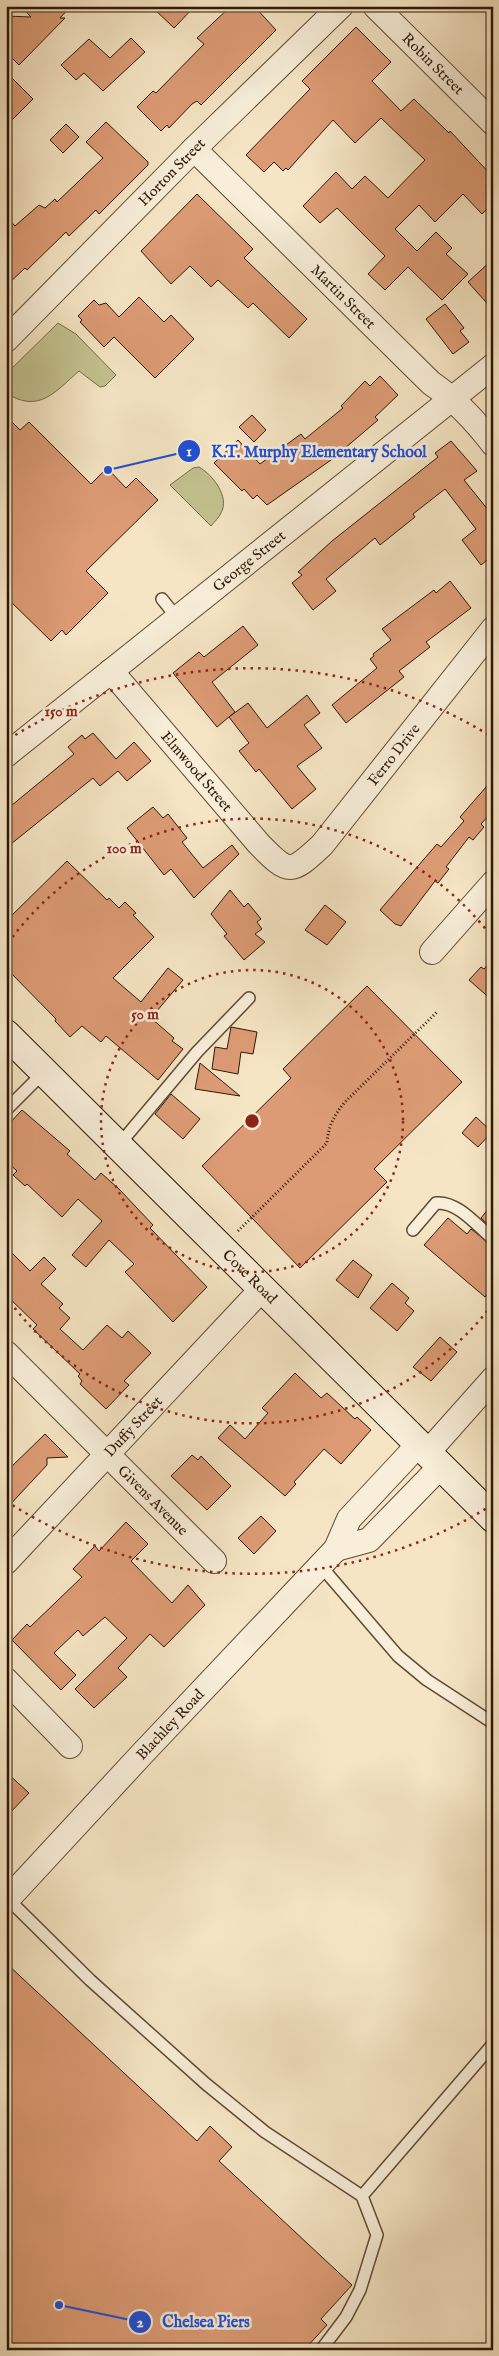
<svg xmlns="http://www.w3.org/2000/svg" width="499" height="2356" font-family="'IM FELL English',serif">
  <style>
    .green { fill: #c3c28f; stroke: #796c4a }
    .building { fill: #dc9b75; stroke: #2f1704 }
    .lines { fill: none; stroke-linecap: round; stroke-linejoin: round }
    .service-casing { stroke: #604a34; stroke-width: 14 }
    .minor-casing { stroke: #604a34; stroke-width: 26 }
    .secondary-casing { stroke: #2f1704; stroke-width: 30 }
    .path { stroke: #2f1704; stroke-width: 3; stroke-dasharray: 1 2.5; stroke-linecap: butt }
    .service { stroke: #f8eed9; stroke-width: 11 }
    .minor { stroke: #f8eed9; stroke-width: 24 }
    .secondary { stroke: #f8eed9; stroke-width: 28 }
    .ring { fill: none; stroke: #8f2418; stroke-width: 2.5; stroke-dasharray: 2.5 5 }
    .labels { text-anchor: middle; dominant-baseline: central; stroke-width: 5; stroke-linejoin: round; paint-order: stroke }
    .street-label { font-size: 15px; fill: #2f1704; stroke: #f8eed9 }
    .centre { fill: #8f2418; stroke: #f8eed9; stroke-width: 2.5 }
    .ring-label { font-size: 15px; text-anchor: middle; font-weight: bold; fill: #8f2418; stroke: #f8eed9; stroke-width: 5; stroke-linejoin: round; paint-order: stroke }
    .leader { fill: none; stroke: #1d4ed8; stroke-width: 2 }
    .callout-dot { fill: #1d4ed8; stroke: #f8eed9; stroke-width: 2 }
    .mark-label { font-size: 15px; text-anchor: middle; font-weight: bold; fill: #fff }
    .callout-label { font-size: 16px; text-anchor: middle; font-weight: bold; fill: #1d4ed8; stroke: #f8eed9; stroke-width: 5; stroke-linejoin: round; paint-order: stroke }
  </style>
  <rect width="100%" height="100%" fill="#f5e5c4"/>
  <filter id="stains"><feTurbulence type="fractalNoise" baseFrequency=".004" numOctaves="4"/><feColorMatrix values="0 0 0 0 .2 0 0 0 0 .09 0 0 0 0 .02 0 0 0 .5 -.17"/></filter>
  <radialGradient id="worn" r=".72"><stop offset=".6" stop-color="#630" stop-opacity="0"/><stop offset="1" stop-color="#630" stop-opacity=".3"/></radialGradient>
  <g class="green">
    <path d="M58,323l18,11 40,41 -11,11 -5,1 -21,-16c-24,21 -40,43 -73,22v-19z"/>
    <path d="M199,467c14,8 31,30 22,46 -2,5 -7,9 -10,13l-41,-41 23,-17z"/>
  </g>
  <g class="building">
    <polygon points="21,6 71,6 60,18 65,18 19,65 6,52 6,16 31,17"/>
    <polygon points="151,6 195,6 174,28"/>
    <polygon points="231,6 254,6 276,30 201,105 197,101 192,104 169,128 167,125 161,131 137,107 153,91 156,93 204,44 197,38"/>
    <polygon points="356,27 391,62 372,81 401,111 414,99 449,133 450,131 493,177 493,203 482,214 463,194 435,222 419,205 395,229 417,251 436,232 452,248 446,254 468,274 442,300 408,267 385,290 368,274 385,256 337,208 320,223 303,206 336,172 352,189 365,176 388,198 425,160 381,118 355,143 333,120 288,170 286,168 283,171 274,162 264,172 246,155 310,89 302,81"/>
    <polygon points="131,38 145,52 103,91 84,73 76,80 61,65 89,39 110,58"/>
    <polygon points="6,72 33,99 6,126"/>
    <polygon points="106,122 148,162 148,165 99,214 96,210 69,236 66,232 27,270 25,268 6,286 6,216 15,226 39,205 45,208 55,199 57,202 103,158 86,142"/>
    <polygon points="66,124 79,137 63,153 50,140"/>
    <polygon points="197,194 253,249 244,258 307,319 289,338 253,303 248,308 218,280 211,287 190,266 171,284 141,251"/>
    <polygon points="493,259 493,310 468,282"/>
    <polygon points="139,297 164,322 171,315 194,339 155,378 114,337 104,347 80,322 82,320 78,316 94,300 99,305 106,303 119,317"/>
    <polygon points="445,304 464,328 460,331 469,342 453,354 426,319"/>
    <polygon points="380,376 398,395 375,417 378,420 331,460 267,505 257,495 253,499 244,489 242,491 214,463 238,440 260,464 301,434 305,439 343,408 341,406 365,381 370,386"/>
    <polygon points="252,415 266,430 254,442 239,427"/>
    <polygon points="6,416 20,430 29,422 91,484 107,468 126,488 136,478 158,500 86,571 108,593 66,635 62,630 51,641 6,597"/>
    <polygon points="451,441 477,471 464,480 493,516 493,555 481,565 462,540 476,529 445,489 413,514 415,517 380,545 375,538 326,579 336,591 313,610 292,583 302,575 298,572 332,541 438,457 435,453"/>
    <polygon points="450,581 471,608 426,642 430,647 399,671 404,677 346,723 332,705 377,668 370,659 374,656 373,654 391,640 382,629 434,590 436,593"/>
    <polygon points="243,626 258,645 212,682 235,712 217,727 173,673 199,652 204,657"/>
    <polygon points="307,695 320,713 304,725 322,748 297,766 316,789 292,809 259,769 256,772 239,751 249,743 229,717 248,703 267,728"/>
    <polygon points="93,733 116,759 134,742 151,761 127,781 118,771 100,786 93,778 6,848 6,810 74,754 68,747 82,735 85,739"/>
    <polygon points="493,779 493,811 481,824 484,827 473,840 469,837 446,867 449,869 438,883 435,881 401,926 395,924 380,910 437,844 441,847 464,821 460,817"/>
    <polygon points="153,807 163,818 168,814 187,838 182,842 203,868 232,845 239,854 194,898 171,869 164,875 127,828"/>
    <polygon points="67,861 107,900 109,898 119,908 125,902 136,913 133,915 154,937 113,978 141,1002 168,968 183,980 151,1018 174,1038 172,1041 183,1049 158,1080 106,1036 101,1042 82,1026 70,1037 55,1021 56,1019 6,968 6,921"/>
    <polygon points="230,890 244,907 248,903 261,919 257,922 262,929 255,934 265,942 244,960 224,936 227,934 211,914"/>
    <polygon points="325,905 346,922 327,945 305,930"/>
    <polygon points="493,959 493,1001 469,980 481,967 484,969"/>
    <polygon points="367,986 462,1082 374,1169 387,1182 300,1268 202,1166 291,1078 283,1069"/>
    <polygon points="231,1027 257,1032 253,1054 241,1052 238,1074 212,1069 215,1047 227,1049"/>
    <polygon points="200,1063 240,1096 195,1089"/>
    <polygon points="171,1094 200,1119 183,1139 155,1114"/>
    <polygon points="22,1110 70,1151 67,1154 95,1180 101,1173 119,1189 153,1225 150,1228 207,1287 173,1322 125,1272 134,1264 109,1240 86,1267 72,1255 102,1221 78,1199 62,1217 27,1184 25,1186 13,1175 17,1171 6,1161 6,1127"/>
    <polygon points="476,1117 492,1132 478,1147 462,1133"/>
    <polygon points="493,1203 493,1229 481,1218"/>
    <polygon points="448,1218 467,1234 471,1229 493,1246 493,1287 485,1297 424,1245"/>
    <polygon points="6,1247 30,1271 44,1257 56,1269 41,1284 63,1304 59,1308 70,1318 60,1329 83,1350 107,1325 122,1338 128,1331 151,1353 124,1381 129,1385 106,1409 80,1384 82,1381 78,1376 80,1374 33,1329 37,1325 6,1295"/>
    <polygon points="353,1260 372,1275 358,1298 336,1280"/>
    <polygon points="392,1283 409,1298 405,1303 414,1311 397,1331 370,1308"/>
    <polygon points="440,1337 457,1352 431,1381 413,1367"/>
    <polygon points="295,1373 321,1398 327,1393 355,1419 357,1417 371,1430 341,1464 324,1449 294,1482 296,1484 285,1496 218,1438 230,1425 245,1439 268,1413 262,1408"/>
    <polygon points="45,1434 68,1457 47,1458 47,1465 6,1509 6,1472"/>
    <polygon points="192,1455 198,1460 201,1456 231,1486 207,1510 171,1476"/>
    <polygon points="261,1516 276,1531 254,1554 238,1538"/>
    <polygon points="126,1522 148,1544 131,1561 172,1603 188,1585 205,1605 164,1647 150,1634 118,1668 127,1677 94,1708 75,1689 127,1638 105,1617 83,1636 78,1630 54,1653 76,1675 61,1690 12,1640 27,1624 30,1627 82,1577 73,1569 95,1546 99,1551"/>
    <polygon points="6,1772 29,1793 6,1817"/>
    <polygon points="6,1963 197,2141 210,2126 232,2147 219,2161 352,2285 321,2319 327,2325 304,2350 6,2350"/>
  </g>
  <g class="lines">
    <defs>
      <g id="service">
        <polyline points="162,599 178,619"/>
        <polyline points="6,1110 44,1072"/>
        <polyline points="118,1146 197,1052 249,998"/>
        <path d="M413,1230l23,-27c22,-2 41,23 57,36"/>
        <polyline points="320,1565 398,1656 427,1680 493,1723"/>
        <polyline points="8,1899 90,1980 206,2084 265,2132 362,2196 377,2235 360,2290 346,2317 321,2350"/>
        <polyline points="362,2196 493,2044"/>
      </g>
      <g id="minor">
        <path id="s1" d="M375,6l118,117"/>
        <path id="s2" d="M194,149l237,234c25,17 43,36 62,61"/>
        <path id="s3" d="M6,340l188,-191 147,-143"/>
        <path id="s4" d="M111,671l148,173c30,31 32,30 63,1l171,-216"/>
        <path id="s5" d="M6,755l487,-389"/>
        <polyline points="432,952 493,883"/>
        <path id="s6" d="M6,1353l208,208"/>
        <polyline points="428,1452 493,1379"/>
        <polyline points="336,1549 369,1540 441,1466"/>
        <path id="s7" d="M6,1562l255,-272"/>
        <polyline points="6,1680 70,1746"/>
        <path id="s8" d="M6,1901l136,-147 194,-205 13,-30 70,-75"/>
      </g>
      <g id="secondary">
        <path id="s9" d="M6,1034l487,484"/>
      </g>
    </defs>
    <use href="#service" class="service-casing"/>
    <use href="#minor" class="minor-casing"/>
    <use href="#secondary" class="secondary-casing"/>
    <path class="path" d="M238,1231l89,-88c1,-16 7,-28 18,-41l93,-91"/>
    <use href="#service" class="service"/>
    <use href="#minor" class="minor"/>
    <use href="#secondary" class="secondary"/>
  </g>
  <g class="ring">
    <circle cx="252" cy="1121" r="151"/>
    <path d="M492 1305A302 302 0 0 1 8 1299M8 943A302 302 0 0 1 492 937"/>
    <path d="M492 1505A453 453 0 0 1 9 1503M9 739A453 453 0 0 1 492 737"/>
  </g>
  <g class="labels">
    <g class="street-label">
      <text stroke="none"><textPath href="#s1" startOffset="82">Robin Street</textPath></text>
      <text stroke="none"><textPath href="#s3" startOffset="236">Horton Street</textPath></text>
      <text stroke="none"><textPath href="#s2" startOffset="210">Martin Street</textPath></text>
      <text stroke="none"><textPath href="#s5" startOffset="311">George Street</textPath></text>
      <text stroke="none"><textPath href="#s4" startOffset="422">Ferro Drive</textPath></text>
      <text stroke="none"><textPath href="#s4" startOffset="132">Elmwood Street</textPath></text>
      <text stroke="none"><textPath href="#s9" startOffset="344">Cove Road</textPath></text>
      <text stroke="none"><textPath href="#s7" startOffset="186">Duffy Street</textPath></text>
      <text stroke="none"><textPath href="#s6" startOffset="208">Givens Avenue</textPath></text>
      <text stroke="none"><textPath href="#s8" startOffset="241">Blachley Road</textPath></text>
    </g>
  </g>
  <circle cx="252" cy="1121" r="8" class="centre"/>
  <g class="ring-label">
    <text x="61" y="716">150 m</text>
    <text x="124" y="853">100 m</text>
    <text x="145" y="1019">50 m</text>
  </g>
  <path class="leader" d="M108 470L189 451M59 2305L140 2322"/>
  <g class="callout-dot">
    <circle cx="108" cy="470" r="5"/>
    <circle cx="59" cy="2305" r="5"/>
    <circle cx="189" cy="451" r="12"/>
    <circle cx="140" cy="2322" r="12"/>
  </g>
  <g class="mark-label">
    <text x="189" y="456">1</text>
    <text x="140" y="2327">2</text>
  </g>
  <g class="callout-label">
    <text x="319" y="457">K.T. Murphy Elementary School</text>
    <text x="206" y="2327">Chelsea Piers</text>
  </g>
  <rect width="499" height="2356" fill="none" stroke="#f5e5c4" stroke-width="25"/>
  <rect x="8" y="8" width="484" height="2341" fill="none" stroke="#2f1704" stroke-width="2.5"/>
  <rect x="12" y="12" width="474" height="2331" fill="none" stroke="#2f1704"/>
  <rect width="100%" height="100%" filter="url(#stains)"/>
  <rect width="100%" height="100%" fill="url(#worn)"/>
</svg>
